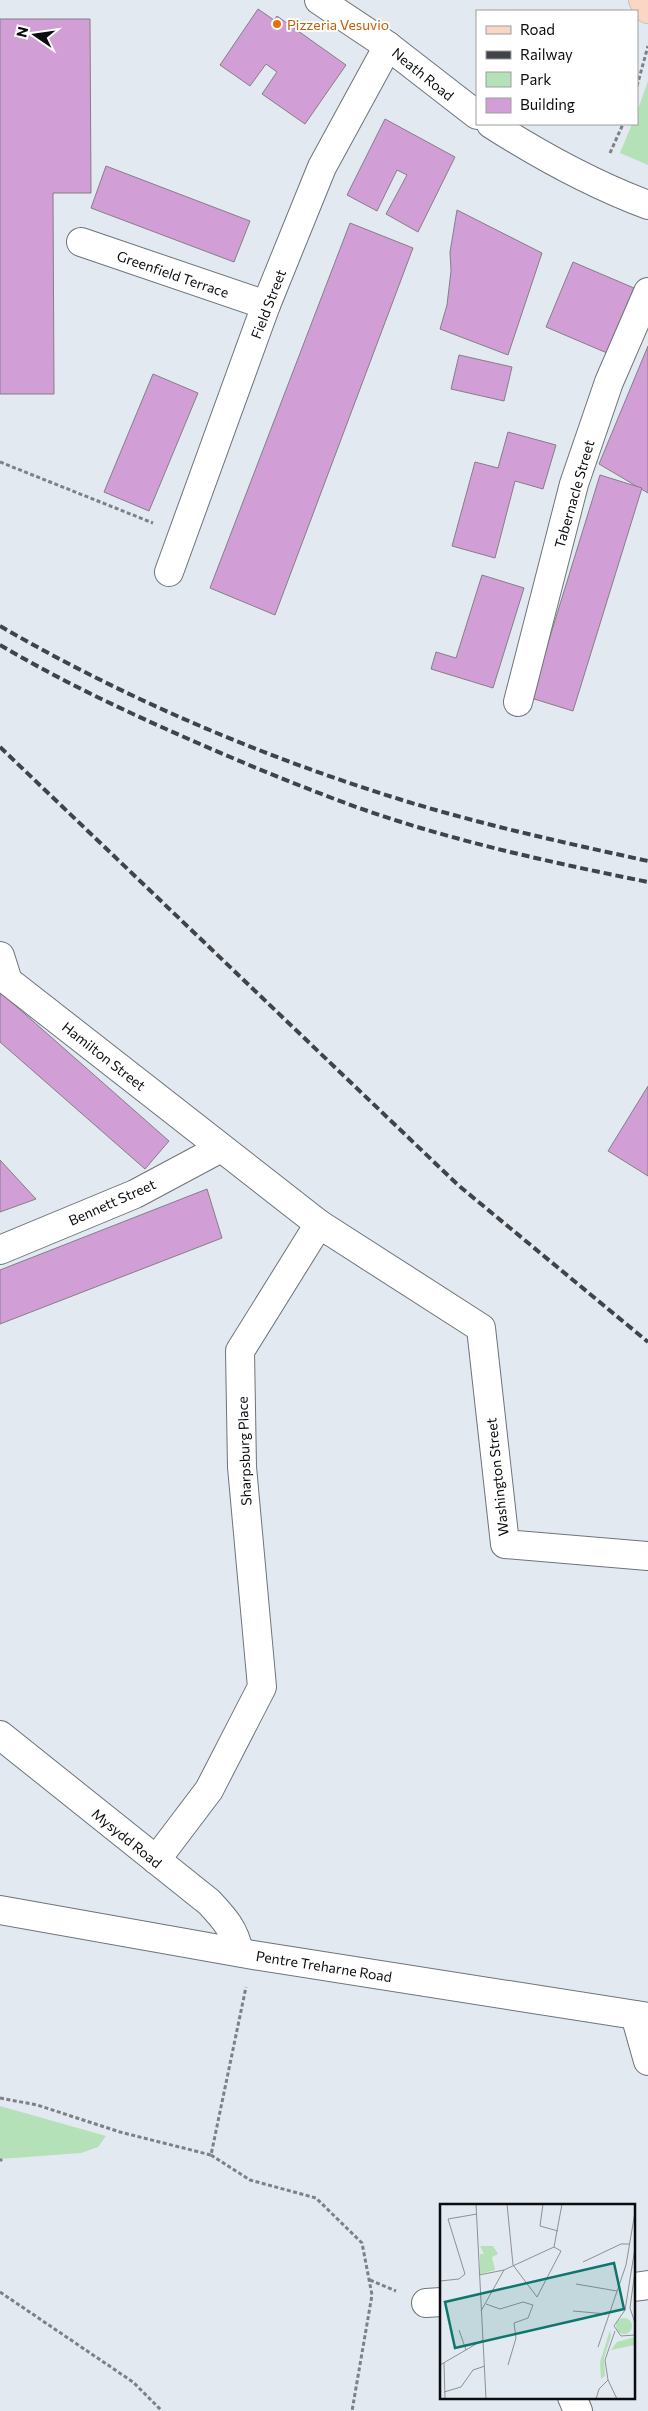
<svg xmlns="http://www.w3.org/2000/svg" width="648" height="2411" font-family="Commissioner,sans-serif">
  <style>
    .green { fill: #b5e1b9 }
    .building { fill: #d19ed5; stroke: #857f86 }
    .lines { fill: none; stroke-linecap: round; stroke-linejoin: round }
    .minor-casing { stroke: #6d747a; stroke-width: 30 }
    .major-casing { stroke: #c4c5c5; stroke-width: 30 }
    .path { stroke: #7c8186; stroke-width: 3; stroke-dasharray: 4 2.5; stroke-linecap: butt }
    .minor { stroke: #fff; stroke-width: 28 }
    .major { stroke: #fcd6c5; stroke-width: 28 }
    .rail { stroke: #404347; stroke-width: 4; stroke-dasharray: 8 4; stroke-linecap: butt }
    .food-dot { fill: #e8710a; stroke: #fff; stroke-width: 2 }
    .labels { text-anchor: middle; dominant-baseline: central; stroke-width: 4; stroke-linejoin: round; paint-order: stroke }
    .food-label { font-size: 14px; fill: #c56008; stroke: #fff; text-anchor: start }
    .street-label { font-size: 14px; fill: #0a0c0f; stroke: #fff }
    .inset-road { fill: none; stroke: #8c9196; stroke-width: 1 }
    .view { fill: #0f766e; fill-opacity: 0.15; stroke: #0f766e; stroke-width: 2.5 }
    .inset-edge { fill: none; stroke: #0a0c0f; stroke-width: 2.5 }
  </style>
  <rect width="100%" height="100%" fill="#e2e9f0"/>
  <g class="green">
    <polygon points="648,81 648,165 620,153 632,124 637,124 637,112"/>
    <polygon points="0,2106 106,2136 98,2147 81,2153 0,2159"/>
  </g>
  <g class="building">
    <polygon points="258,9 274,20 277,16 346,65 305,124 262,94 277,72 266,64 250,86 220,65"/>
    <polygon points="0,19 90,19 91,193 53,193 54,394 0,394"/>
    <polygon points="385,119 455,157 418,232 386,214 407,175 397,170 377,211 347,195"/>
    <polygon points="106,166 250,221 234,262 91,208"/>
    <polygon points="457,210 542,253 508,355 440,329 447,305 451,271 450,252"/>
    <polygon points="350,223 413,248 275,615 210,588"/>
    <polygon points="573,262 634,288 607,353 546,327"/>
    <polygon points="648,346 648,493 599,464"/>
    <polygon points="459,355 512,367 504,401 451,389"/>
    <polygon points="153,374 198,393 149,511 104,492"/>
    <polygon points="508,432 556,445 543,489 515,481 495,558 452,546 475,462 498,468"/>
    <polygon points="600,475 642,488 573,711 531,698"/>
    <polygon points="482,575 524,588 493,688 431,669 436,652 456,658"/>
    <polygon points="0,992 169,1141 145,1169 0,1042"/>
    <polygon points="648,1086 648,1176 608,1151"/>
    <polygon points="0,1160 36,1199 0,1212"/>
    <polygon points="207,1189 222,1238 0,1324 0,1270"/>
  </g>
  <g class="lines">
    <defs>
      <g id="minor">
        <polyline points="319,0 388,46 477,115"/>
        <path d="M491,124c50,32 101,60 157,81"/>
        <polyline points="81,242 266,305"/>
        <polyline points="169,572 266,305 322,167 388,46"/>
        <polyline points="518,702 574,484 609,382 648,292"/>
        <polyline points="0,956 8,981 319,1224"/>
        <polyline points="0,1250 135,1194 221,1148"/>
        <path d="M0,1735l209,167c15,16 26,28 30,50"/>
        <polyline points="156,1860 209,1790 262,1687 242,1467 240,1351 319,1224 481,1328 505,1544 648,1556"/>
        <polyline points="0,1910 253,1955 648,2017"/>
        <polyline points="635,2015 648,2061"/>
        <polyline points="634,2287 648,2285"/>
        <polyline points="426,2303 442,2302"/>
        <polyline points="572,2397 578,2411"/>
      </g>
      <polyline id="major" points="643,0 648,9"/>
    </defs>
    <use href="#minor" class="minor-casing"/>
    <use href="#major" class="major-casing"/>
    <g class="path">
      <polyline points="637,86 648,46"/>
      <polyline points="610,153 623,124"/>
      <polyline points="0,462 153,523"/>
      <polyline points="0,2098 37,2105 120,2132 211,2155 246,1987"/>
      <polyline points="211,2155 250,2180 316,2198 362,2243 372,2295 352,2411"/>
      <polyline points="0,2161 2,2159"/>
      <polyline points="370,2280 396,2291"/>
      <polyline points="0,2292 133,2382 162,2411"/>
    </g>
    <use href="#minor" class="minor"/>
    <use href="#major" class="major"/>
    <g class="rail">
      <path d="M0,626c126,73 263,131 402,174 81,25 164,43 246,61"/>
      <path d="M0,645c80,47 164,84 249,120 49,20 98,40 149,56 82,26 166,44 250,61"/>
      <polyline points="0,747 458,1185 648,1342"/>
    </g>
  </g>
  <circle class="food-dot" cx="277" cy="24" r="5"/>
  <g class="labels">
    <g class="food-label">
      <text x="287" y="24">Pizzeria Vesuvio</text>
    </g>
    <g class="street-label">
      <text transform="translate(423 74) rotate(39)">Neath Road</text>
      <text transform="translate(173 274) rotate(19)">Greenfield Terrace</text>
      <text transform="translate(268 304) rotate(-69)">Field Street</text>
      <text transform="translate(574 494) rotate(-74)">Tabernacle Street</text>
      <text transform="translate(104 1056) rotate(38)">Hamilton Street</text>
      <text transform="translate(112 1202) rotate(-24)">Bennett Street</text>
      <text transform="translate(244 1451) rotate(-92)">Sharpsburg Place</text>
      <text transform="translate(497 1477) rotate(-96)">Washington Street</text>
      <text transform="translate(127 1838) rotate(39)">Mysydd Road</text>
      <text transform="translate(324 1966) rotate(9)">Pentre Treharne Road</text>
    </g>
  </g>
  <g transform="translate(440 2204)">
    <rect width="195" height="195" fill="#e2e9f0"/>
    <path d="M40,42h13l5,8 -6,3 3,13 -15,4v-20h4zM176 122a8 8 0 1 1 16 0a8 8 0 1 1-16 0ZM170,126l1,6 -7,22 1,18 -4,3 -1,-17zM195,133v8l-24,5 6,-8z" fill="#b5e1b9"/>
    <path class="inset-road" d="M36,0l10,195M67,0l6,61 24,32 24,-46 -7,-4M103,0l-3,22 18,5M195,44l-10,62 -11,16 7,10 14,-1M143,58l38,-18h9M195,67l-5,37 5,15M39,71l25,-5M0,77l19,-2 6,-5 -17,-55 29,-5M136,80l41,7M46,100l14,5 23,-7 10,3 -5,13 -14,5 2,15 -8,27M41,107l23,-41 50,-23 8,-43M133,107l34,3M19,126l7,20M158,143l28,-82 9,-53M4,159l1,36M0,161l43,-25M168,176l9,19M4,188l17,-5 12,-17 12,-4M156,195l3,-10 9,-9 -3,-20 10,-29"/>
    <path class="view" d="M174,59l10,46 -169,39 -10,-46z"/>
    <rect width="195" height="195" class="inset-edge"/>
  </g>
  <rect x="476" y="10" width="162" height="115" fill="#ffffff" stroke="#9d9e9f"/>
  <rect x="486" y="26" width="25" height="8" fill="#fcd6c5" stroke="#9d9e9f"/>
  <text x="520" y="35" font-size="15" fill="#0a0c0f">Road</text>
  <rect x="486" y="51" width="25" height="8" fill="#404347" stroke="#9d9e9f"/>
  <text x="520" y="60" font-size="15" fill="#0a0c0f">Railway</text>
  <rect x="486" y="72" width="25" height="15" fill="#b5e1b9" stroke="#9d9e9f"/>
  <text x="520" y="85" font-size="15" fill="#0a0c0f">Park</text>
  <rect x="486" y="98" width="25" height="15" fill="#d19ed5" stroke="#9d9e9f"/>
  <text x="520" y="110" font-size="15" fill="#0a0c0f">Building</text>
  <g transform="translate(35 35) rotate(283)" stroke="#ffffff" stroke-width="4" paint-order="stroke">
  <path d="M0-4L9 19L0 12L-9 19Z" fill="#0a0c0f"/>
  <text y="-8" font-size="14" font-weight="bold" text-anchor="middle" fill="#0a0c0f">N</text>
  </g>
</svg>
